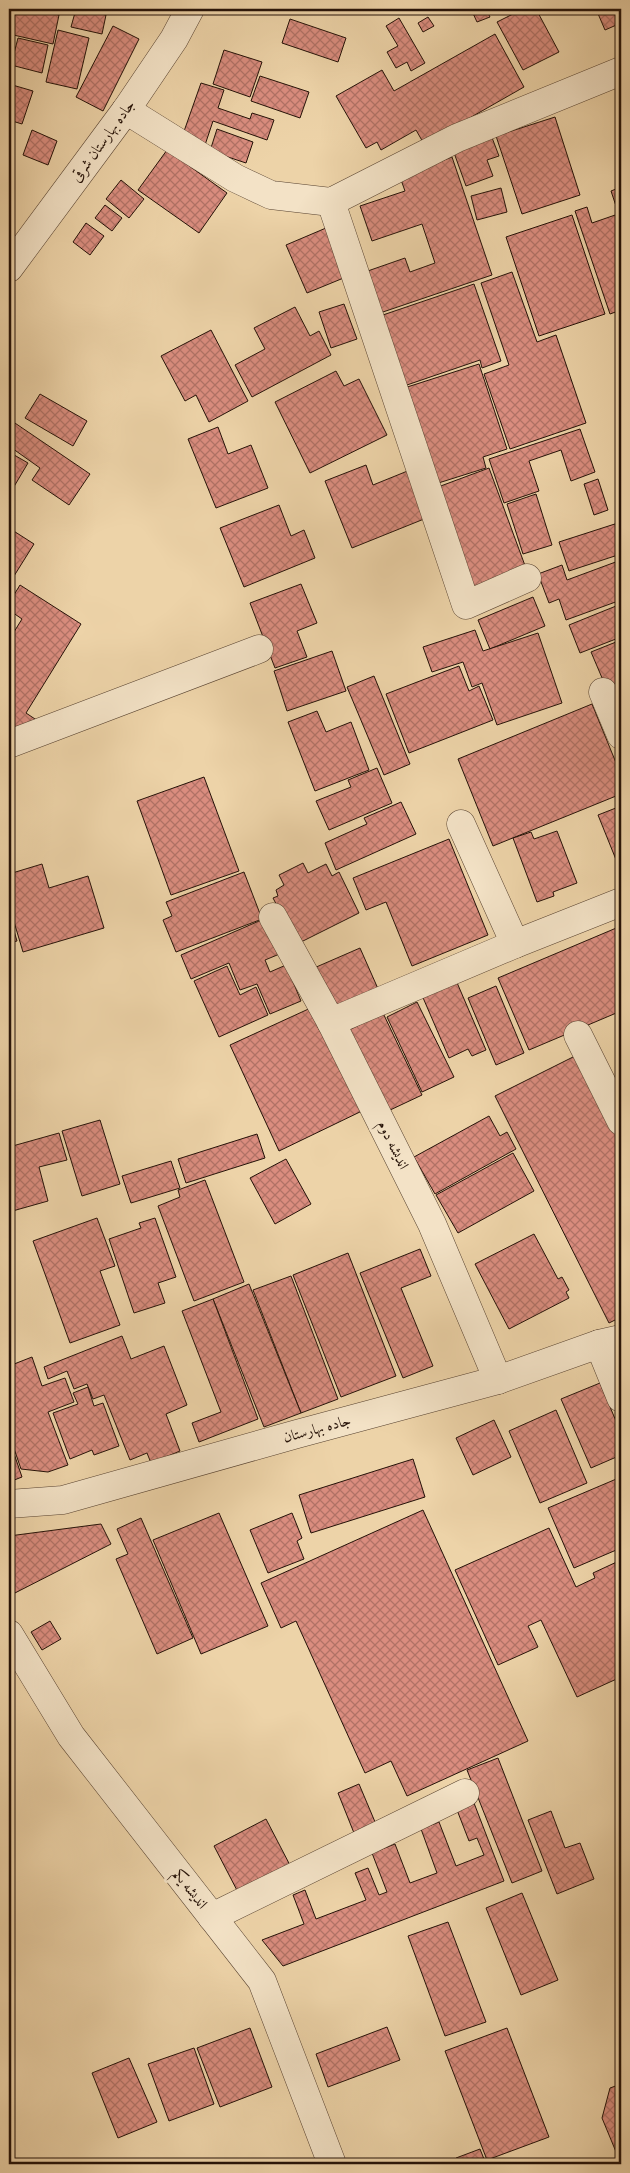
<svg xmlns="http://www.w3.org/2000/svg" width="630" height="2173" font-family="'IM FELL English',Amiri,serif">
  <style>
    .building { fill: url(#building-cross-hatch); stroke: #251208 }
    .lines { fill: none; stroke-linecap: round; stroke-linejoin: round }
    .minor-casing { stroke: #574230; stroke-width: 29 }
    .tertiary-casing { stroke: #574230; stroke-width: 29 }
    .minor { stroke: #f3e2c6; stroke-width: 28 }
    .tertiary { stroke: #f3e2c6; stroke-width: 28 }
    .labels { text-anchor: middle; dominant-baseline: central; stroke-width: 5; stroke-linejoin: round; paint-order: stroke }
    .street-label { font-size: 15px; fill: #251208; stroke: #f3e2c6 }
  </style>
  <defs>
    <pattern id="building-cross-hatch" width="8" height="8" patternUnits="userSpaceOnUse" patternTransform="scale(1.25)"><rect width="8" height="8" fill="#da8d7f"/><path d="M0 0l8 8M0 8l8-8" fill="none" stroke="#b17266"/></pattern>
  </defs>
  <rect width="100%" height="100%" fill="#edd3a8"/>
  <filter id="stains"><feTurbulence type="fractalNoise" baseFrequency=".004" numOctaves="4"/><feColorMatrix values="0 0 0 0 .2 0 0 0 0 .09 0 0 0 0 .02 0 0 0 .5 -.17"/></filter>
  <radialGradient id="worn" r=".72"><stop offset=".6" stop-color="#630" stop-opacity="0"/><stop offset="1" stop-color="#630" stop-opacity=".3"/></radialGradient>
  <g class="building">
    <polygon points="9,9 43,9 42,12 59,15 53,44 9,34"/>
    <polygon points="76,9 106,15 102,34 71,27"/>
    <polygon points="251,9 269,9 267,14"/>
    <polygon points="471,9 486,9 490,17 477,22"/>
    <polygon points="523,9 536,9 559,52 523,70 497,22"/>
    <polygon points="596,9 621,9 621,23 605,30"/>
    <polygon points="428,17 434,26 423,32 418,23"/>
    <polygon points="399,18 425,63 411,71 407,62 396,68 387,52 398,46 386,26"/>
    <polygon points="290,19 346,38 338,62 282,43"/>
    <polygon points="113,26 139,39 103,111 76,97"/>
    <polygon points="58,30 89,38 77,89 46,82"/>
    <polygon points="495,34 524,87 424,144 416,130 381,150 377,142 366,148 336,96 382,70 394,91"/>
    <polygon points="18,38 48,45 42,73 11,65"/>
    <polygon points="224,50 262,62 250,97 213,84"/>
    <polygon points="260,76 309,92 300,118 251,101"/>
    <polygon points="201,83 224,90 218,108 250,119 252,113 274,120 267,140 213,121 205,145 182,137"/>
    <polygon points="9,84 33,91 22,124 9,120"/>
    <polygon points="555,117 580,195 522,214 496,136"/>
    <polygon points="217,129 253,142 246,163 210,151"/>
    <polygon points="32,130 57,141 48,165 23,155"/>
    <polygon points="491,135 499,156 487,160 493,176 466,186 453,150"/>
    <polygon points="167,150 227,193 199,233 138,190"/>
    <polygon points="452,157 492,275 377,314 362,273 405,258 410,272 435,263 422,224 372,241 360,206 405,191 400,177"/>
    <polygon points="121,180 144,199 129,218 106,199"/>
    <polygon points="621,187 621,211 618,212 611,191"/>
    <polygon points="501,188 507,212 477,220 471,196"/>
    <polygon points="105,205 122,218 112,231 95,218"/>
    <polygon points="587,207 592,223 621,213 621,310 610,314 575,211"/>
    <polygon points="572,215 605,314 539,336 506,237"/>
    <polygon points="86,223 104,236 90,255 73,242"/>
    <polygon points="326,228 346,277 307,293 286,245"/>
    <polygon points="512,272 537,342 556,335 586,423 510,449 484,374 509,365 481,283"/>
    <polygon points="474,284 501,361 482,368 480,360 401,387 377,317"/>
    <polygon points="344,304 357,339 331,348 319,312"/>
    <polygon points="295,307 310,336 319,331 331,355 252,397 235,365 265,349 254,328"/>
    <polygon points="211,330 248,401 209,422 196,395 185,401 161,356"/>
    <polygon points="479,364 507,449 483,457 486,468 432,485 401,389"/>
    <polygon points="336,371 344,386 359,379 387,435 310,473 275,402"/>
    <polygon points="40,394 87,421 73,446 25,418"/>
    <polygon points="9,419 90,474 69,505 32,480 40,468 9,446"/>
    <polygon points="218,427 228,454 251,445 268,488 216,508 188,439"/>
    <polygon points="580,429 595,472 571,481 561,450 529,461 539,491 504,503 489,459"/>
    <polygon points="9,452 28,463 9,495"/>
    <polygon points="366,465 373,485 410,470 429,517 352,548 325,481"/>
    <polygon points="489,468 527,571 468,593 430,490"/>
    <polygon points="598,479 608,510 594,515 584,484"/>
    <polygon points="536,494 552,545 523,554 507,504"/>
    <polygon points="279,505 291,536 304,530 315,558 244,587 220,528"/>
    <polygon points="621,522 621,554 569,571 559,542"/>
    <polygon points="9,528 34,544 9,584"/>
    <polygon points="621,560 621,600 566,620 559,599 549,603 538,574 562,565 567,580"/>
    <polygon points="301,584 317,623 297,631 307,657 275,668 250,603"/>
    <polygon points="20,585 81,624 26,713 41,723 9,735 9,640 22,619 9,610 9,603"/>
    <polygon points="533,597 545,626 490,649 478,620"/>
    <polygon points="621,604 621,637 580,653 569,625"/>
    <polygon points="475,630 483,651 538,633 562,703 497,725 482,683 472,687 463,662 432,672 423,647"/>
    <polygon points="621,640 621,696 611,699 591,652"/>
    <polygon points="332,651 346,691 287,711 274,671"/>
    <polygon points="459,666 469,691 479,686 493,720 409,753 386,694"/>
    <polygon points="374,676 410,764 384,775 347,687"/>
    <polygon points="592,704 621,775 621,794 493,846 458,759"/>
    <polygon points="317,711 326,732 351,722 369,770 315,791 288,722"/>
    <polygon points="377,768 392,803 329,830 316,801 351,787 348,780"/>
    <polygon points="204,777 239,871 171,895 137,801"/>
    <polygon points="401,802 416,834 336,870 325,843 367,824 364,818"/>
    <polygon points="621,806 621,872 598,815"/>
    <polygon points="557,831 577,883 553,892 554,896 537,902 513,838 531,832 534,839"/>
    <polygon points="449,839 488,935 412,966 386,902 366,910 353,878"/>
    <polygon points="303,863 308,873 326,864 332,876 339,872 359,913 297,944 273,898 278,896 276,890 284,885 279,875"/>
    <polygon points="42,864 49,888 88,876 104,928 23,952 9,905 9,874"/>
    <polygon points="244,872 262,919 176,952 163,920 172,916 166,902"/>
    <polygon points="9,914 17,941 9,943"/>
    <polygon points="266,918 282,953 265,960 270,972 286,965 301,1001 270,1014 257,984 240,990 229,963 191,979 181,955"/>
    <polygon points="621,926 621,1011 529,1050 498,978"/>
    <polygon points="360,948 379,991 333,1010 314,968"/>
    <polygon points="227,966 240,995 256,987 268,1015 219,1037 194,981"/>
    <polygon points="455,978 486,1050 472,1056 468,1049 449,1058 421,993"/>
    <polygon points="496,986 524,1053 496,1065 468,998"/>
    <polygon points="417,1002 454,1077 422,1092 387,1017"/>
    <polygon points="315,1006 364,1110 279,1151 230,1045"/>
    <polygon points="383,1013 422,1095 388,1111 349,1030"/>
    <polygon points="583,1052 621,1129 621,1317 609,1323 495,1096"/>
    <polygon points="489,1116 500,1136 507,1132 516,1149 435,1194 414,1157"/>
    <polygon points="100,1120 120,1184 82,1196 62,1131"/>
    <polygon points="59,1133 67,1160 39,1167 48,1201 9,1212 9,1147"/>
    <polygon points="257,1134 265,1158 186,1183 178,1159"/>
    <polygon points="513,1153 534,1191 458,1233 436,1195"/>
    <polygon points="286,1159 311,1204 275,1224 250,1178"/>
    <polygon points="171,1161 180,1188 131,1203 122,1176"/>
    <polygon points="205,1180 244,1282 194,1301 158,1206 180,1197 178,1190"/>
    <polygon points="97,1218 115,1266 100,1271 120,1325 70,1343 33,1241"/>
    <polygon points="155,1218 176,1277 158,1283 165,1303 134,1313 109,1239 141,1228 139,1223"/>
    <polygon points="534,1234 558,1279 562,1277 569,1290 566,1292 569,1298 509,1329 475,1264"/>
    <polygon points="420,1249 431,1276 401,1288 433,1366 403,1378 360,1273"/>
    <polygon points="348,1253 396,1376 341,1397 293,1275"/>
    <polygon points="291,1276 338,1399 301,1413 253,1290"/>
    <polygon points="249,1284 301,1413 264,1427 213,1299"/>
    <polygon points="213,1299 258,1419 199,1442 192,1423 221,1412 182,1311"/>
    <polygon points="122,1336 131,1359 164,1346 187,1405 166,1414 180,1451 151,1463 147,1453 130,1460 104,1395 93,1399 87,1384 74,1389 67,1371 48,1379 44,1367"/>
    <polygon points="32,1357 42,1386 65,1378 74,1402 48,1412 68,1465 48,1472 21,1469 9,1434 9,1366"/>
    <polygon points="600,1383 621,1433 621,1455 591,1468 561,1399"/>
    <polygon points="88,1387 94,1406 103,1403 119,1446 94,1455 92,1450 70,1459 53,1413 78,1404 73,1393"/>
    <polygon points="556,1410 587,1483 540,1503 509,1431"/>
    <polygon points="494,1420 511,1457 473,1475 456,1438"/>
    <polygon points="9,1439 22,1477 9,1482"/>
    <polygon points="413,1459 425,1497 311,1533 299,1495"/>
    <polygon points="621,1477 621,1548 574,1568 548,1508"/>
    <polygon points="423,1510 528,1741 407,1796 391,1761 365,1773 296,1621 281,1628 261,1583"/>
    <polygon points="219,1513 268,1626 201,1654 153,1540"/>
    <polygon points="292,1513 302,1538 297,1541 304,1559 268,1573 250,1530"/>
    <polygon points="141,1518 193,1638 157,1654 116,1559 128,1554 117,1529"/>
    <polygon points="101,1524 111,1544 9,1596 9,1536"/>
    <polygon points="549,1528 576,1587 595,1578 593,1573 621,1560 621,1677 577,1697 541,1620 528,1626 538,1647 498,1665 455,1570"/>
    <polygon points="50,1621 61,1639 42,1650 31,1632"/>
    <polygon points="498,1758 542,1871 512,1883 467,1770"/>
    <polygon points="359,1784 378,1829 356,1838 338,1793"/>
    <polygon points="474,1803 504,1881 283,1966 262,1940 304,1924 293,1895 305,1890 316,1919 366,1900 355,1873 368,1868 379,1895 387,1892 372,1853 395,1844 410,1883 437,1873 421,1829 439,1822 456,1866 484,1855 477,1838 469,1841 457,1810"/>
    <polygon points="551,1811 565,1848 580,1843 594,1879 557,1894 528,1820"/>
    <polygon points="266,1819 293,1871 241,1898 214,1846"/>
    <polygon points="522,1893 558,1980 521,1995 486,1908"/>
    <polygon points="448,1922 486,2022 445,2036 408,1936"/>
    <polygon points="387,2027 400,2060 328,2087 316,2054"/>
    <polygon points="250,2028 272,2087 220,2107 197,2048"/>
    <polygon points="507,2028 549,2137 487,2160 445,2051"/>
    <polygon points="194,2048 214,2104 169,2121 148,2064"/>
    <polygon points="129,2058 157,2122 118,2138 92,2073"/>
    <polygon points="621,2084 621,2164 602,2118 610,2088"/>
    <polygon points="480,2149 486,2164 458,2164 456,2158"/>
  </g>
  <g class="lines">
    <defs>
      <g id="minor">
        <polyline points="126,110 235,178 271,195 331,202 457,138 621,71"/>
        <polyline points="331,202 466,605 527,578"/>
        <polyline points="603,692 621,735"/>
        <polyline points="9,744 259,649"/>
        <polyline points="461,824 515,944"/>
        <polyline points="273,917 331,1022 432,1224 498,1380"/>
        <polyline points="331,1022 515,944 621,902"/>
        <polyline points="578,1035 621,1121"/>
        <polyline points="599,1344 621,1398"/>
        <polyline points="9,1634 71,1736 262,1981 332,2164"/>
        <polyline points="212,1917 465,1793"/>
      </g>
      <g id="tertiary">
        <polyline points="9,268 126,110 174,39 190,9"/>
        <polyline points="9,1504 63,1500 297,1434 498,1380 599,1344 621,1339"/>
      </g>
    </defs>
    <use href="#minor" class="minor-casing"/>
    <use href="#tertiary" class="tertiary-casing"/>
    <use href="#minor" class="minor"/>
    <use href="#tertiary" class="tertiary"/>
  </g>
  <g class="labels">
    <g class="street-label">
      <text transform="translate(103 141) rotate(-54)">جاده بهارستان شرقی</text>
      <text transform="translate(393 1145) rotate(64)">اندیشه دوم</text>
      <text transform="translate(317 1429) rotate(-15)">جاده بهارستان</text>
      <text transform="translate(190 1889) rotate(52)">اندیشه یکم</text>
    </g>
  </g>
  <rect width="630" height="2173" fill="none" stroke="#edd3a8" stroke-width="30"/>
  <rect x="10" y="10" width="610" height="2153" fill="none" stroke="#251208" stroke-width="2.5"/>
  <rect x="15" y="15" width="600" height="2143" fill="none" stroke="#251208"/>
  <rect width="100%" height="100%" filter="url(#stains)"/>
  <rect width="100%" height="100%" fill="url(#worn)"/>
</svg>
